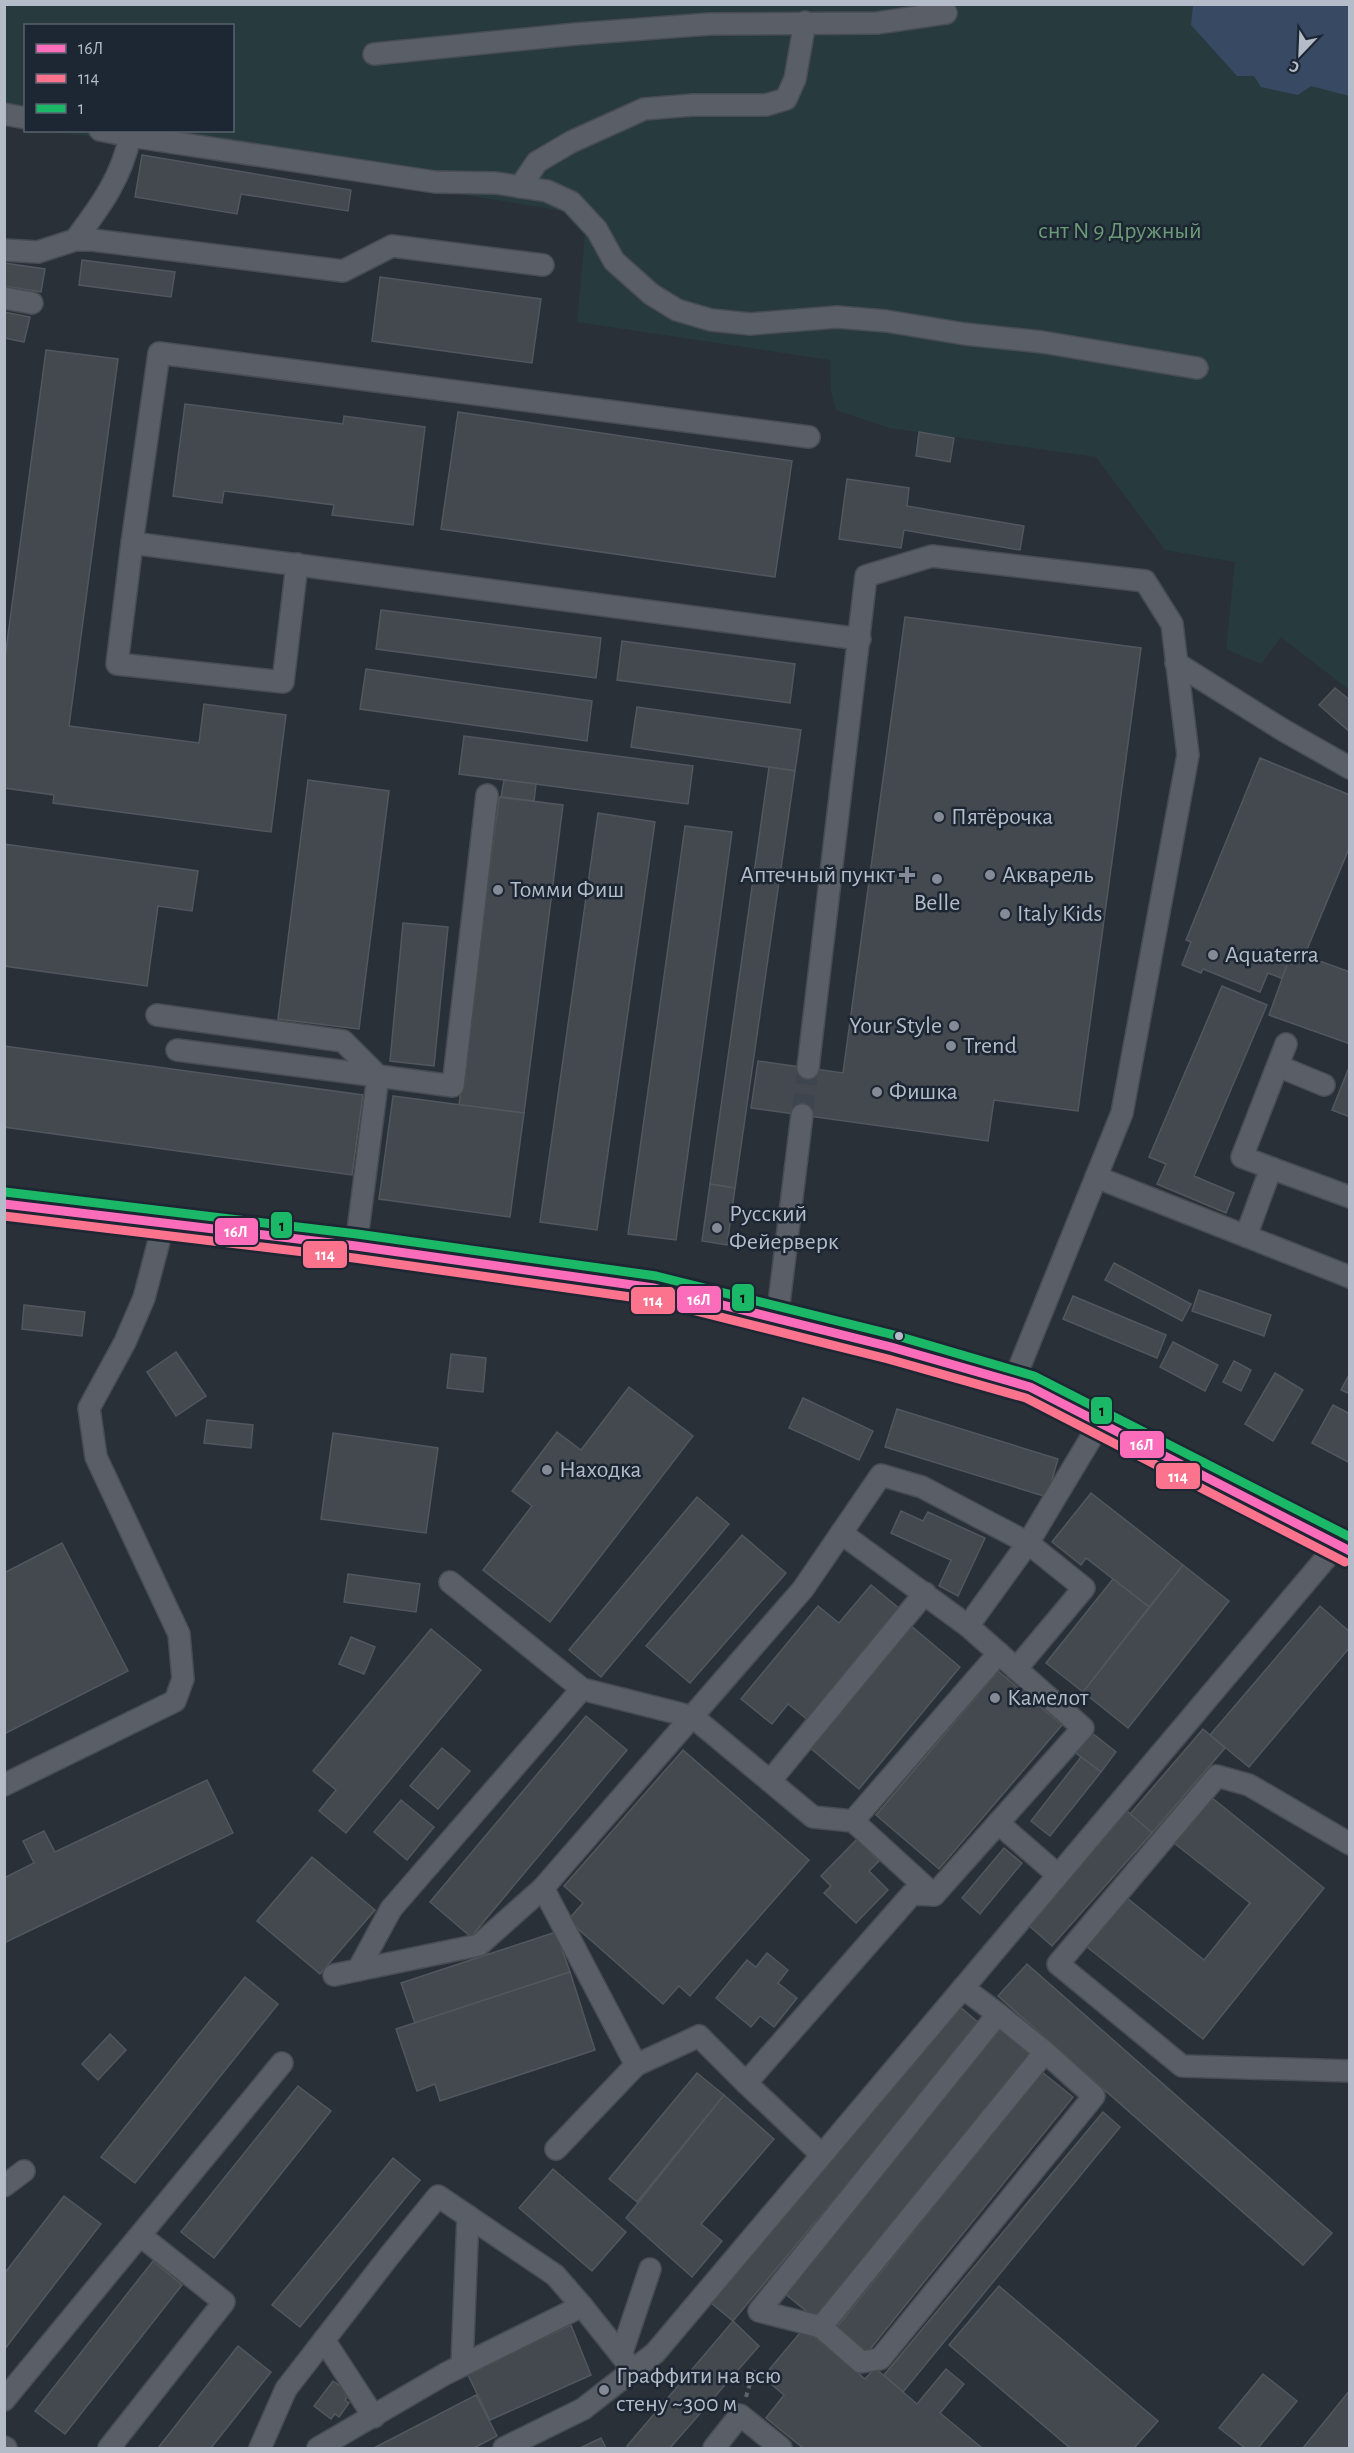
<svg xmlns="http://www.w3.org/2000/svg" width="1354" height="2453" font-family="'Alegreya Sans',sans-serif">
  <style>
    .green { fill: #273a3e }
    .water { fill: #384963 }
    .building { fill: #444950; stroke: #52575f; stroke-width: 1.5 }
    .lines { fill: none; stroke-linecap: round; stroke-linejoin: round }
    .minor-tunnel { stroke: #3f454e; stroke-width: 21; stroke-dasharray: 21 10; stroke-linecap: butt }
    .minor-casing { stroke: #484c53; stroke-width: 24 }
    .major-casing { stroke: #484c55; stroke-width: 30 }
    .path { stroke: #5d636a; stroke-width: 4; stroke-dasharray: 4.5 4.5; stroke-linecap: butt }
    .minor { stroke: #5a5e66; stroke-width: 21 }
    .major { stroke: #5c6168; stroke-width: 27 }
    .bus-1-casing { stroke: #1d2633; stroke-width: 14 }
    .bus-2-casing { stroke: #1d2633; stroke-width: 14 }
    .bus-3-casing { stroke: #1d2633; stroke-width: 14 }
    .bus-1 { stroke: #fb6dba; stroke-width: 9 }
    .bus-2 { stroke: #fc738d; stroke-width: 9 }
    .bus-3 { stroke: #1ab867; stroke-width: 9 }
    .poi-dot { fill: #848b96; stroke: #1d2633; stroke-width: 2 }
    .bus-dot { fill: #b4bcc9; stroke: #1d2633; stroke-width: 2 }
    .labels { text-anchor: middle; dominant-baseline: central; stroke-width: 5; stroke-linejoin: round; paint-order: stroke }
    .park-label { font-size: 24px; fill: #6b9a76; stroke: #1d2633 }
    .poi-label { font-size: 24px; fill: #b4bcc9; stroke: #1d2633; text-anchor: start }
    .line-badge { stroke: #1d2633; stroke-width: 2 }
    .badge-label { font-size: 16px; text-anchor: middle; font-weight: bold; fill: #fff }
    .pale-badge-label { font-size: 16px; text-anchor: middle; font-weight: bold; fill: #111 }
  </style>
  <rect width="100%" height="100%" fill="#2a3038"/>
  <polygon class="green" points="4,5 1349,5 1349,690 1281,637 1261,664 1226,649 1235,562 1165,550 1096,457 889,428 836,410 831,392 830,360 577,322 585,235 563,211 156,144 44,131 232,130 232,26 26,26 25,128 5,124"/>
  <polygon class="water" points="1193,5 1349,5 1349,96 1311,86 1298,95 1261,87 1254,76 1237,76 1191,25"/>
  <g class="building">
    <polygon points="142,155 351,190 348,211 241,194 237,214 135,197"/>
    <polygon points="82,260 175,272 171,297 79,285"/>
    <polygon points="4,263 45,269 41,292 4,286"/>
    <polygon points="380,277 541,299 532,363 372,341"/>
    <polygon points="4,312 30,317 24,342 4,338"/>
    <polygon points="46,350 118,359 69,726 199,743 204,704 286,715 271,832 53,803 54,795 4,788 4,665"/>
    <polygon points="185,404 343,424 344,416 425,427 413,525 332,515 334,505 224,491 222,503 173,496"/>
    <polygon points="458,412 792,461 775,577 441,529"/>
    <polygon points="919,432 954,438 950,462 916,456"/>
    <polygon points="847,479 909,488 907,506 1024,526 1020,550 904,530 901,548 839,539"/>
    <polygon points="381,610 601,638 596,678 376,649"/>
    <polygon points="905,617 1141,648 1078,1111 994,1100 988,1141 751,1108 758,1061 843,1073"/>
    <polygon points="622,641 795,664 790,703 617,680"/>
    <polygon points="366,669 592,701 587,741 360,709"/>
    <polygon points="1335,688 1350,700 1350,732 1319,705"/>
    <polygon points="637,707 801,730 795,771 631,747"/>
    <polygon points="464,736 693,766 688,804 459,774"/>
    <polygon points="1260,758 1350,795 1350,846 1293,983 1268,973 1260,992 1203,969 1201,973 1182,965 1191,942 1186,940"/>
    <polygon points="769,767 795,771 735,1188 710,1184"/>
    <polygon points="308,780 389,791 359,1029 278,1019"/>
    <polygon points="504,780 536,784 534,801 501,797"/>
    <polygon points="499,797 563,805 524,1113 459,1105"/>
    <polygon points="598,813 655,822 597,1230 540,1222"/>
    <polygon points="685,826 732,832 676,1240 628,1234"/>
    <polygon points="4,844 198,871 192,911 158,906 147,986 4,966"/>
    <polygon points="403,923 448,927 434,1066 390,1061"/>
    <polygon points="1292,951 1350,972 1350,1044 1269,1015"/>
    <polygon points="1222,986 1267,1005 1194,1176 1234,1193 1226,1213 1157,1184 1166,1164 1149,1157"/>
    <polygon points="4,1046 363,1095 352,1175 4,1127"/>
    <polygon points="1348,1070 1350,1071 1350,1117 1332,1110"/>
    <polygon points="393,1096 524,1113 510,1217 379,1199"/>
    <polygon points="710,1184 735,1188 727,1245 702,1241"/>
    <polygon points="1114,1263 1191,1304 1182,1321 1105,1280"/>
    <polygon points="1199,1290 1271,1315 1264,1336 1192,1311"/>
    <polygon points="1073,1296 1166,1335 1157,1358 1063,1319"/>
    <polygon points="24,1305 85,1312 82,1336 22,1329"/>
    <polygon points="1173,1342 1218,1365 1205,1391 1160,1367"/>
    <polygon points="176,1352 206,1396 176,1416 147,1372"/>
    <polygon points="451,1354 486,1358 483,1392 447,1388"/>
    <polygon points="1234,1361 1251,1370 1241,1391 1223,1382"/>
    <polygon points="1275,1373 1303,1390 1273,1441 1245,1424"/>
    <polygon points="1350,1373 1350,1394 1341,1390"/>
    <polygon points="629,1387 693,1436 550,1622 483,1570 532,1506 512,1491 557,1432 581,1450"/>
    <polygon points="803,1398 873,1431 859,1460 789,1428"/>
    <polygon points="1333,1405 1350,1414 1350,1463 1312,1443"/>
    <polygon points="897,1409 1058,1459 1047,1497 885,1447"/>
    <polygon points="207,1420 253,1425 251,1448 204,1443"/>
    <polygon points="333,1433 438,1448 426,1533 321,1519"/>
    <polygon points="1091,1493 1183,1565 1149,1607 1086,1558 1081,1565 1052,1542"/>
    <polygon points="697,1497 729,1524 601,1677 569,1650"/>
    <polygon points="901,1511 923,1521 928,1512 985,1538 958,1596 939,1586 951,1560 891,1533"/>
    <polygon points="742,1535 786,1573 690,1683 646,1646"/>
    <polygon points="62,1543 128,1671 4,1734 4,1573"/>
    <polygon points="1183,1565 1229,1601 1128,1728 1083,1692"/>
    <polygon points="348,1574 420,1584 416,1612 344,1602"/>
    <polygon points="1113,1579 1149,1607 1083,1692 1046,1663"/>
    <polygon points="871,1585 900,1609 809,1721 788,1704 772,1724 741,1699 818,1606 839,1623"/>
    <polygon points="1320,1606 1350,1632 1350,1647 1249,1767 1210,1735"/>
    <polygon points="910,1625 960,1667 859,1789 809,1747"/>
    <polygon points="431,1629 481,1670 346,1833 319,1811 336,1790 313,1771"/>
    <polygon points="351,1637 375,1647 364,1674 339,1664"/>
    <polygon points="998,1671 1062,1725 939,1869 876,1815"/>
    <polygon points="586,1716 627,1750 471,1937 430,1902"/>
    <polygon points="1203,1729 1225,1748 1152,1833 1130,1814"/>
    <polygon points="1092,1733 1116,1752 1101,1772 1076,1753"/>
    <polygon points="442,1748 470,1771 438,1809 410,1786"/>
    <polygon points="683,1750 809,1860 690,1996 679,1986 663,2004 568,1920 583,1903 564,1886"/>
    <polygon points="1081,1757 1101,1772 1050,1836 1031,1821"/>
    <polygon points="207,1780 233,1833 4,1943 4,1878 34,1863 23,1841 44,1831 55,1852"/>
    <polygon points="1211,1797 1324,1888 1203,2039 1087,1947 1127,1898 1204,1960 1250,1903 1174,1843"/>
    <polygon points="401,1800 434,1827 407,1860 374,1832"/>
    <polygon points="1127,1811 1152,1833 1052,1946 1026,1923"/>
    <polygon points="857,1839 879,1861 869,1871 888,1890 856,1923 824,1893 831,1886 821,1876"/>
    <polygon points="1004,1848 1022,1863 980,1914 962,1898"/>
    <polygon points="312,1857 375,1910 320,1974 257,1921"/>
    <polygon points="556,1932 570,1972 415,2023 401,1983"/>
    <polygon points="767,1953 788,1970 778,1983 797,1998 774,2027 760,2016 751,2027 716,1998 747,1960 756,1967"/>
    <polygon points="1027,1964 1332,2233 1303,2265 998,1996"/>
    <polygon points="570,1972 595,2050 440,2101 435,2084 417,2091 396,2029"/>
    <polygon points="245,1977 278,2004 135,2183 101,2157"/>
    <polygon points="958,2005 980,2024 733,2321 711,2303"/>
    <polygon points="1002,2027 1034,2053 816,2319 784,2293"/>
    <polygon points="110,2034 126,2050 98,2080 82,2064"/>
    <polygon points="1042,2072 1073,2097 867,2353 836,2328"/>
    <polygon points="697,2073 724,2095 637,2202 609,2179"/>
    <polygon points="298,2086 331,2111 214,2258 181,2232"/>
    <polygon points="724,2095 774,2139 701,2224 722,2241 692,2277 626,2218"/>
    <polygon points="1103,2112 1120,2127 903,2392 884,2375"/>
    <polygon points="393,2158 420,2180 300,2327 272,2305"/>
    <polygon points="553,2169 626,2232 592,2271 519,2208"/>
    <polygon points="64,2196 101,2224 4,2350 4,2274"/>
    <polygon points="153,2261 182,2285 65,2434 35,2411"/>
    <polygon points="999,2286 1158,2421 1134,2448 1070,2448 949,2345"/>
    <polygon points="733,2321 759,2346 670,2448 629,2448 627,2446"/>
    <polygon points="571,2325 591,2375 490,2420 467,2373"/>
    <polygon points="804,2328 865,2379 875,2368 917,2404 946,2369 964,2384 940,2413 982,2448 803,2448 766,2418 784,2395 763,2377"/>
    <polygon points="238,2346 271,2372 211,2448 158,2448"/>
    <polygon points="1263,2374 1297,2401 1258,2448 1245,2448 1219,2428"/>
    <polygon points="333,2381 350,2393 345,2400 349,2403 339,2417 335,2414 331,2419 314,2406"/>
    <polygon points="1350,2390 1350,2448 1303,2448"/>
    <polygon points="476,2395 497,2436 474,2448 374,2448"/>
    <polygon points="601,2438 606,2448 580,2448"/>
  </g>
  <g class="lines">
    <polyline class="minor-tunnel" points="802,1115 808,1068"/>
    <defs>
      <g id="minor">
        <polyline points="374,54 576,34 710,24 877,23 946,13"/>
        <polyline points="4,114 26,118"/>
        <polyline points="100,130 130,136"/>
        <polyline points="520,187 537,162 571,142 644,109 693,105 766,105 786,99 795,79 805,22"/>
        <path d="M75,240c25,-33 47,-63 55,-104l305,46 61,1 51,8 24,11 26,28 17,31 37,33 26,16 34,10 39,4 87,-7 49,4 79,13 77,8 155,26"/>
        <polyline points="4,250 38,252 75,240 92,240 343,271 392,246 543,265"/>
        <polyline points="4,298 32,303"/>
        <polyline points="809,437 159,353 132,543 860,639"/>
        <polyline points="132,543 117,664 283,682 297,564"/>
        <polyline points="1176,663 1283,730 1350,768"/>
        <polyline points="157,1015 343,1041 378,1076 453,1086 487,795"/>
        <polyline points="177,1050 378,1076 356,1246"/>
        <polyline points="1278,1066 1324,1085"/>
        <polyline points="808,1068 866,576 932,556 1145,581 1172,624 1188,755 1122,1113 1013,1383"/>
        <polyline points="1271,1168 1242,1157 1286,1044"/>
        <polyline points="1096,1177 1350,1277"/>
        <polyline points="1246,1236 1271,1168 1350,1197"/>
        <polyline points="777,1320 802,1115"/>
        <polyline points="841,1533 968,1626"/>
        <polyline points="450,1582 582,1689 693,1717 813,1817 853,1821 934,1895"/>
        <polyline points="770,1781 925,1593"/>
        <polyline points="4,1785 175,1701 183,1679 179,1634 96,1457 89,1408 125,1342 144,1298 164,1222"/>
        <polyline points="853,1821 999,1653"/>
        <polyline points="998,1823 1058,1875"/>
        <polyline points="1350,1844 1249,1785 1217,1776 1058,1964 1182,2066 1350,2071"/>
        <polyline points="543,1888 636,2065 699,2036 746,2083 912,1894 934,1895 1083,1728 968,1626 1028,1543 1100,1423"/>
        <polyline points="358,1970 391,1909 582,1689"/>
        <polyline points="334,1975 479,1945 543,1888 803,1589 881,1475 922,1487 1028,1543 1084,1588 1016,1669"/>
        <polyline points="963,1988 998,2014 759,2311 821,2327 1045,2052 998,2014"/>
        <polyline points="746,2083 821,2154"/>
        <polyline points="556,2149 636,2065"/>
        <polyline points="4,2186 24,2171"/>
        <polyline points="821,2327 861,2362 880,2359 1094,2096 1045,2052"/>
        <polyline points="324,2340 374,2417"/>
        <polyline points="621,2355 650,2269"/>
        <polyline points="462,2365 468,2216"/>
        <polyline points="4,2400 282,2063"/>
        <polyline points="4,2447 6,2448"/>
        <polyline points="109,2448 224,2302 141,2236"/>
        <polyline points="260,2448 286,2389 390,2255 438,2196 555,2275 582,2306"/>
        <polyline points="318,2448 445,2374 582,2306 633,2370"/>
        <polyline points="504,2448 583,2409 655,2353 1337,1545"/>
        <polyline points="714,2448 740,2415 781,2448"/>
      </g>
      <polyline id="major" points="4,1204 356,1246 654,1288 777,1320 891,1347 1030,1387 1350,1551"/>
    </defs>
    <use href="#minor" class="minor-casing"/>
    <use href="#major" class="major-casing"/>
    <polyline class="path" points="746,2397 754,2370"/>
    <use href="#minor" class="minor"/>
    <use href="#major" class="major"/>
    <defs>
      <polyline id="bus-1" points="4,1204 356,1246 654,1288 891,1347 1030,1387 1350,1551"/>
      <polyline id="bus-2" points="4,1216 354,1258 652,1300 888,1359 1026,1398 1345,1562"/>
      <polyline id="bus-3" points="5,1192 357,1234 656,1276 894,1335 1034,1376 1350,1537"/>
    </defs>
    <use href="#bus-1" class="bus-1-casing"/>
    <use href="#bus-2" class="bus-2-casing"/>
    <use href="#bus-3" class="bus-3-casing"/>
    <use href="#bus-1" class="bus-1"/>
    <use href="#bus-2" class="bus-2"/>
    <use href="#bus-3" class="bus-3"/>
  </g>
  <g class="poi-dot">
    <circle cx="939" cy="817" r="6"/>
    <path d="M904 866h6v6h6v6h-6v6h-6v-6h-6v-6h6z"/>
    <circle cx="990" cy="875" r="6"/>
    <circle cx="937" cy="879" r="6"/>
    <circle cx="498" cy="890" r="6"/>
    <circle cx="1005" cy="914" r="6"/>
    <circle cx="1213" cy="955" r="6"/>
    <circle cx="954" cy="1026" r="6"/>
    <circle cx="951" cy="1046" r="6"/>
    <circle cx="877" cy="1092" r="6"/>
    <circle cx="717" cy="1228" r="6"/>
    <circle cx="547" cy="1470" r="6"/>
    <circle cx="995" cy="1698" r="6"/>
    <circle cx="604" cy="2390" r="6"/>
  </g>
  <circle class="bus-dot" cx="899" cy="1336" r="5"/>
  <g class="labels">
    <g class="park-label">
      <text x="1120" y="231">снт N 9 Дружный</text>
    </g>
    <g class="poi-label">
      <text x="951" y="817">Пятёрочка</text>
      <text x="895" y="875" text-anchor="end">Аптечный пункт</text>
      <text x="1002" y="875">Акварель</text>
      <text x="510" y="890">Томми Фиш</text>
      <text x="937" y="903" text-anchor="middle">Belle</text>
      <text x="1017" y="914">Italy Kids</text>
      <text x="1225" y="955">Aquaterra</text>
      <text x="942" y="1026" text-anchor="end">Your Style</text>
      <text x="963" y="1046">Trend</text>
      <text x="889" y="1092">Фишка</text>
      <text x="729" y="1214">Русский<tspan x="729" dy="28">Фейерверк</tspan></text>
      <text x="559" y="1470">Находка</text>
      <text x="1007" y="1698">Камелот</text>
      <text x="616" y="2376">Граффити на всю<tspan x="616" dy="28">стену ~300 м</tspan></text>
    </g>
  </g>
  <g class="line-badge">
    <rect x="270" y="1211" width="23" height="28" rx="6" fill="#1ab867"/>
    <rect x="214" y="1217" width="45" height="29" rx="6" fill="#fb6dba"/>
    <rect x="302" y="1240" width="46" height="29" rx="6" fill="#fc738d"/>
    <rect x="731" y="1283" width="24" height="29" rx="6" fill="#1ab867"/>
    <rect x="676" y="1285" width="46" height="29" rx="6" fill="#fb6dba"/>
    <rect x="630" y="1286" width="46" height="29" rx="6" fill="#fc738d"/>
    <rect x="1090" y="1396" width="23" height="29" rx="6" fill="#1ab867"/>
    <rect x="1119" y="1430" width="46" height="29" rx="6" fill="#fb6dba"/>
    <rect x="1155" y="1462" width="46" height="28" rx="6" fill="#fc738d"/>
  </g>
  <g class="badge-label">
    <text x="236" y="1237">16Л</text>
    <text x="325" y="1260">114</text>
    <text x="699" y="1305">16Л</text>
    <text x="653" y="1306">114</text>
    <text x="1142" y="1450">16Л</text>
    <text x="1178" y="1482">114</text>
  </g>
  <g class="pale-badge-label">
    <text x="282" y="1231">1</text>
    <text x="743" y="1303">1</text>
    <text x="1102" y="1416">1</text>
  </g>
  <rect width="1354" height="2453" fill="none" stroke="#b4bcc9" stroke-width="12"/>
  <rect x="24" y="24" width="210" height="108" fill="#1d2633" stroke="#59626f" stroke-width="1.5"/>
  <rect x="36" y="44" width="30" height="9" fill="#fb6dba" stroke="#59626f" stroke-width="1.5"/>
  <text x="78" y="54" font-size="18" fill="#b4bcc9">16Л</text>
  <rect x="36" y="74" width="30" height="9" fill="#fc738d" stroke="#59626f" stroke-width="1.5"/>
  <text x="78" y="84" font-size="18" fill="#b4bcc9">114</text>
  <rect x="36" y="104" width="30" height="9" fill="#1ab867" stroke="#59626f" stroke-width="1.5"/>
  <text x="78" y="114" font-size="18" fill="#b4bcc9">1</text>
  <g transform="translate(1300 54) rotate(203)" stroke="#1d2633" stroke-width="4.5" paint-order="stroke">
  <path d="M0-4.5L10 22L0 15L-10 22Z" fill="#b4bcc9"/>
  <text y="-9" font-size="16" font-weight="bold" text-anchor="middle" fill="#b4bcc9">С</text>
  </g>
</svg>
